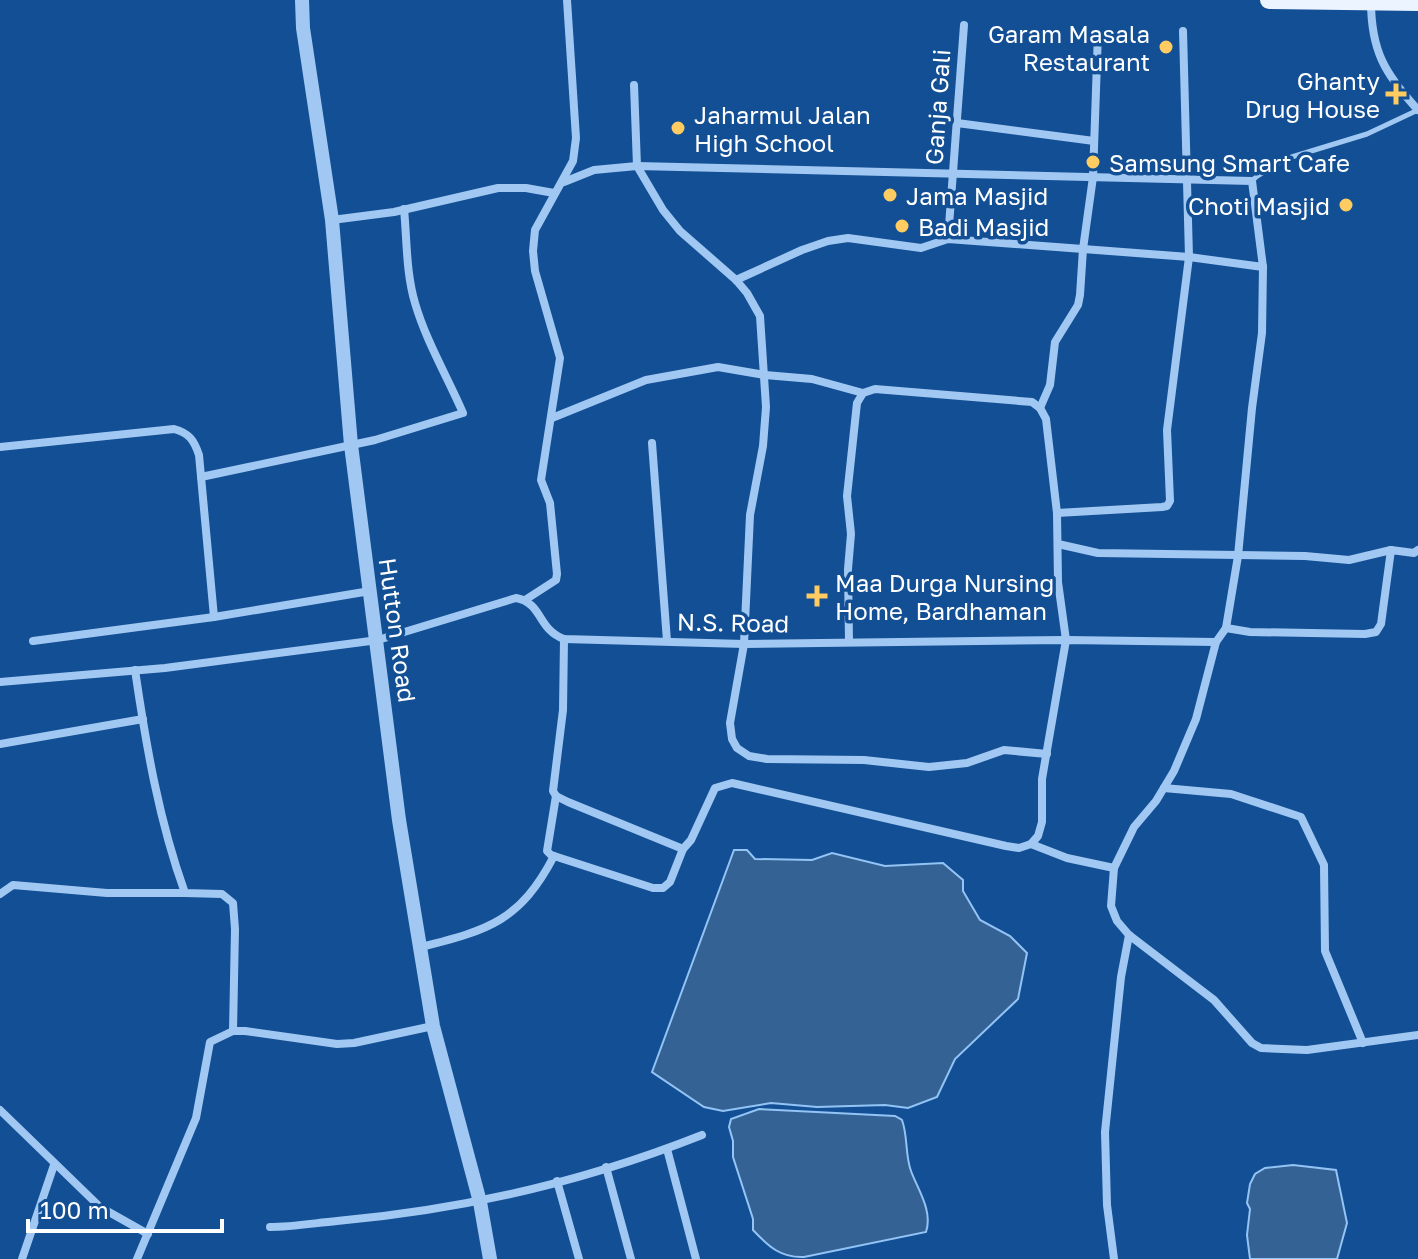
<svg xmlns="http://www.w3.org/2000/svg" width="1418" height="1259" font-family="'Golos Text',sans-serif">
  <style>
    .water { fill: #356294; stroke: #93c4f5; stroke-width: 2 }
    .lines { fill: none; stroke-linecap: round; stroke-linejoin: round }
    .service { stroke: #a1c8f2; stroke-width: 5 }
    .minor { stroke: #a1c8f2; stroke-width: 8 }
    .tertiary { stroke: #a1c8f2; stroke-width: 14 }
    .primary { stroke: #ecf4ff; stroke-width: 18 }
    .poi-dot { fill: #ffcc62; stroke: #134f94; stroke-width: 3 }
    .labels { text-anchor: middle; dominant-baseline: central; stroke-width: 7; stroke-linejoin: round; paint-order: stroke }
    .poi-label { font-size: 24px; fill: #fff; stroke: #134f94; text-anchor: start }
    .street-label { font-size: 24px; fill: #fff; stroke: #134f94 }
  </style>
  <rect width="100%" height="100%" fill="#134f94"/>
  <g class="water">
    <polygon points="734,850 747,850 755,859 812,860 832,853 885,866 943,863 963,880 963,891 980,920 1010,936 1027,953 1018,999 955,1059 937,1097 908,1108 885,1105 817,1107 771,1103 723,1111 704,1107 652,1072"/>
    <path d="M759,1109l136,7 7,4c6,16 3,35 9,51 7,19 22,40 15,61l-122,25c-23,1 -35,-10 -51,-27v-11l-20,-62v-16l-4,-14 2,-8z"/>
    <polygon points="1293,1165 1336,1170 1347,1223 1337,1259 1250,1259 1247,1235 1250,1209 1247,1203 1250,1184 1255,1174 1265,1168"/>
  </g>
  <g class="lines">
    <polyline class="service" points="1252,181 1256,177 1285,159 1367,134 1418,110"/>
    <g class="minor">
      <path d="M1371,1c0,50 14,73 47,109"/>
      <polyline points="634,85 637,166 663,210 680,231 736,280 747,293 760,316 766,407 763,446 750,515 744,644 730,723 732,739 737,748 749,756 767,759 864,760 929,767 967,763 1004,750 1047,754"/>
      <polyline points="957,123 1094,141"/>
      <polyline points="564,182 594,170 637,166 1252,181 1263,267 1262,333 1252,408 1238,556 1226,628"/>
      <polyline points="332,220 394,212 498,188 526,188 554,193"/>
      <polyline points="948,239 964,25"/>
      <polyline points="736,280 802,250 828,241 848,238 921,248 948,239 1083,249 1189,257 1263,267"/>
      <polyline points="1040,408 1050,385 1055,342 1078,305 1080,295 1083,249 1093,177 1098,32"/>
      <polyline points="552,418 646,380 718,367 765,375 812,379 863,393"/>
      <polyline points="652,443 667,641"/>
      <path d="M0,447l174,-18c15,4 20,11 25,26l15,162"/>
      <path d="M201,477l174,-37 88,-27c-16,-37 -37,-72 -48,-110 -9,-30 -8,-63 -11,-94"/>
      <polyline points="1057,513 1162,507 1167,506 1170,501 1167,430 1189,257 1183,31"/>
      <polyline points="1058,544 1098,553 1305,556 1349,560 1391,550"/>
      <polyline points="525,600 556,580 557,574 550,503 541,480 560,358 535,271 533,251 535,230 573,161 576,138 567,0"/>
      <polyline points="564,639 563,710 553,791 556,796 568,802 683,849 691,840 715,788 732,783 1006,846 1019,848 1031,844 1038,836 1042,822 1042,779 1066,640 1058,582 1057,513 1046,419 1040,408 1032,402 875,389 863,393 857,403 847,496 851,534 848,569 849,642"/>
      <polyline points="33,641 214,617 370,591"/>
      <polyline points="1216,642 1196,719 1174,771 1156,801 1134,827 1114,868 1111,906 1117,921 1129,935 1214,1000 1252,1043 1261,1048 1307,1050 1418,1035"/>
      <path d="M135,670c11,75 24,151 50,223l37,1 11,9 2,26 -2,102"/>
      <path d="M0,682l165,-14 213,-28 138,-42c27,5 21,31 48,41l180,5 322,-4 150,2 10,-14 24,4 115,2 11,-2 5,-8 10,-74 23,3 4,-3"/>
      <polyline points="0,744 143,719"/>
      <polyline points="1164,788 1231,794 1301,817 1324,865 1325,951 1363,1043"/>
      <polyline points="556,796 547,851 551,855 653,888 663,888 670,882 683,849"/>
      <polyline points="1031,844 1067,858 1114,868"/>
      <polyline points="0,894 13,885 107,893 185,893"/>
      <path d="M421,947c68,-17 99,-26 133,-91"/>
      <polyline points="0,1110 100,1207 148,1234"/>
      <polyline points="667,1149 696,1259"/>
      <polyline points="606,1167 631,1259"/>
      <polyline points="557,1181 579,1259"/>
      <path d="M270,1227c22,0 45,-4 67,-6 124,-11 249,-40 365,-86"/>
      <polyline points="22,1259 54,1165"/>
      <polyline points="137,1259 196,1118 210,1042 233,1031 245,1031 337,1044 354,1043 433,1026"/>
      <polyline points="1114,1259 1107,1205 1105,1132 1121,977 1129,935"/>
    </g>
    <polyline class="tertiary" points="302,0 303,28 332,220 351,445 399,820 433,1026 480,1202 490,1259"/>
    <polyline class="primary" points="1269,0 1418,2"/>
  </g>
  <g class="poi-dot">
    <circle cx="1166" cy="47" r="8"/>
    <path d="M1392 82h8v8h8v8h-8v8h-8v-8h-8v-8h8z"/>
    <circle cx="678" cy="128" r="8"/>
    <circle cx="1093" cy="162" r="8"/>
    <circle cx="890" cy="195" r="8"/>
    <circle cx="1346" cy="205" r="8"/>
    <circle cx="902" cy="226" r="8"/>
    <path d="M813 584h8v8h8v8h-8v8h-8v-8h-8v-8h8z"/>
  </g>
  <g class="labels">
    <g class="poi-label">
      <text x="1150" y="33" text-anchor="end">Garam Masala<tspan x="1150" dy="28">Restaurant</tspan></text>
      <text x="1380" y="80" text-anchor="end">Ghanty<tspan x="1380" dy="28">Drug House</tspan></text>
      <text x="694" y="114">Jaharmul Jalan<tspan x="694" dy="28">High School</tspan></text>
      <text x="1109" y="162">Samsung Smart Cafe</text>
      <text x="906" y="195">Jama Masjid</text>
      <text x="1330" y="205" text-anchor="end">Choti Masjid</text>
      <text x="918" y="226">Badi Masjid</text>
      <text x="835" y="582">Maa Durga Nursing<tspan x="835" dy="28">Home, Bardhaman</tspan></text>
    </g>
    <g class="street-label">
      <text transform="translate(937 107) rotate(-86)">Ganja Gali</text>
      <text transform="translate(733 622) rotate(1)">N.S. Road</text>
      <text transform="translate(398 630) rotate(82)">Hutton Road</text>
    </g>
  </g>
  <path d="M28 1219v12h194v-12" fill="none" stroke="#ffffff" stroke-width="4"/>
  <text x="40" y="1219" font-size="24" fill="#ffffff" stroke="#134f94" stroke-width="6" paint-order="stroke">100 m</text>
</svg>
